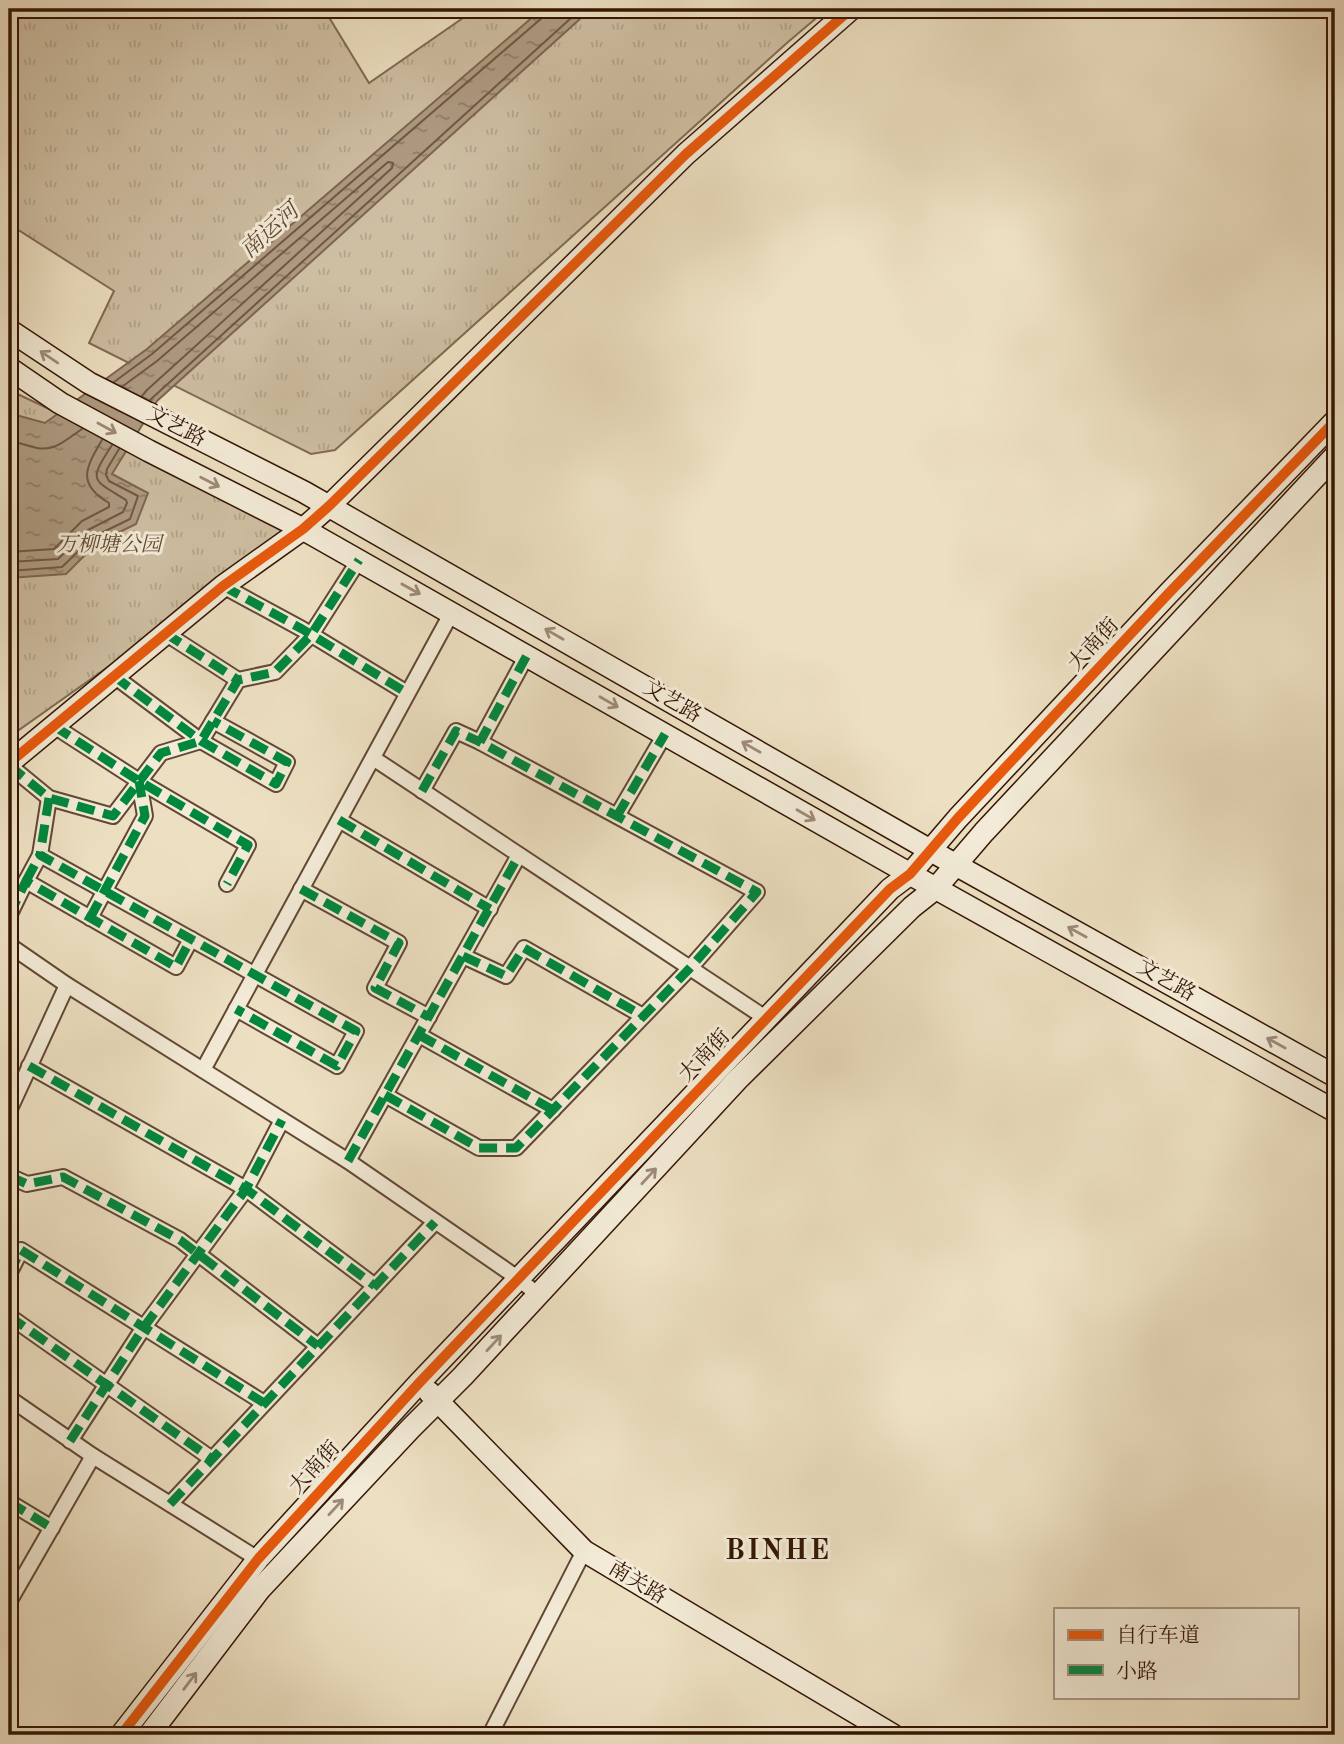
<svg xmlns="http://www.w3.org/2000/svg" width="1344" height="1744" font-family="'Old Standard TT','Noto Serif SC',serif">
  <style>
    .grass { fill: url(#grass-tufts); stroke: #816a54; stroke-width: 2 }
    .water { fill: url(#water-ripples); stroke: #7d6650; stroke-width: 2 }
    .lines { fill: none; stroke-linecap: round; stroke-linejoin: round }
    .shore { stroke: #715844; stroke-width: 2 }
    .street-casing { stroke: #624834; stroke-width: 18 }
    .secondary-casing { stroke: #341605; stroke-width: 24 }
    .street { stroke: #f3ebd7; stroke-width: 14 }
    .secondary { stroke: #f3ebd7; stroke-width: 21 }
    .quiet { stroke: #00873e; stroke-width: 9; stroke-dasharray: 18 9; stroke-linecap: butt }
    .cycleway-casing { stroke: #f3ebd7; stroke-width: 15 }
    .cycleway { stroke: #e8590c; stroke-width: 10 }
    .oneway { stroke: #9d8b78 }
    .labels { text-anchor: middle; dominant-baseline: central; stroke-width: 6; stroke-linejoin: round; paint-order: stroke }
    .street-label { font-size: 21px; fill: #341605; stroke: #f3ebd7 }
    .park-label { font-size: 21px; font-style: italic; fill: #624834; stroke: #f3ebd7 }
    .water-label { font-size: 23px; font-style: italic; fill: #654b37; stroke: #f3ebd7 }
    .district-label { font-size: 28px; font-weight: bold; letter-spacing: 2px; fill: #341605; stroke: #f3ebd7 }
  </style>
  <defs>
    <pattern id="grass-tufts" width="24" height="20" patternUnits="userSpaceOnUse" patternTransform="scale(1.75)"><rect width="24" height="20" fill="#cebea2"/><path d="M3 7l-1-3M5 7V3M7 7l1-3M15 17l-1-3M17 17v-4M19 17l1-3" fill="none" stroke="#b2a38a"/></pattern>
    <pattern id="water-ripples" width="26" height="14" patternUnits="userSpaceOnUse" patternTransform="scale(1.75)"><rect width="26" height="14" fill="#ae9b82"/><path d="M2 4q2-2 4 0t4 0M15 11q2-2 4 0t4 0" fill="none" stroke="#8e7d68"/></pattern>
  </defs>
  <rect width="100%" height="100%" fill="#ede0c2"/>
  <filter id="stains"><feTurbulence type="fractalNoise" baseFrequency=".00286" numOctaves="4"/><feColorMatrix values="0 0 0 0 .2 0 0 0 0 .09 0 0 0 0 .02 0 0 0 .5 -.17"/></filter>
  <radialGradient id="worn" r=".72"><stop offset=".6" stop-color="#630" stop-opacity="0"/><stop offset="1" stop-color="#630" stop-opacity=".3"/></radialGradient>
  <g class="grass">
    <polygon points="9,9 324,9 369,83 476,9 827,9 788,42 335,450 311,454 89,343 114,291 9,224"/>
    <polygon points="9,390 303,529 9,737"/>
  </g>
  <polygon class="water" points="542,9 591,9 157,401 112,474 148,493 136,524 97,543 66,574 9,578 9,413 45,423 147,349"/>
  <g class="lines">
    <g class="shore">
      <polyline points="114,382 152,354 543,17 545,9"/>
      <polyline points="123,386 157,361 388,162 393,163 392,168 147,390 142,396"/>
      <polyline points="150,400 581,9"/>
      <path d="M9,440c40,12 38,14 73,-11"/>
      <path d="M9,552l45,-3 28,-28 27,-14v-4c-33,-19 -23,-36 -7,-63"/>
      <path d="M9,562l49,-3 30,-29 35,-18 4,-9 -1,-3c-34,-21 -38,-18 -14,-55"/>
      <polyline points="9,571 62,567 93,537 130,519 138,496 109,481 106,475 107,469 119,449"/>
    </g>
    <defs>
      <g id="street">
        <polyline points="223,586 302,629 407,693"/>
        <polyline points="165,633 238,680"/>
        <polyline points="114,676 201,741 276,784 287,762 213,721"/>
        <polyline points="54,726 139,781 248,845 227,884"/>
        <polyline points="373,758 767,1019"/>
        <polyline points="9,765 49,798 113,816 161,753 201,741 238,680 275,672 311,635 359,560"/>
        <polyline points="422,791 456,731 480,742"/>
        <polyline points="49,798 40,855 356,1031 337,1066 236,1009"/>
        <polyline points="617,816 665,734"/>
        <polyline points="339,820 490,909"/>
        <polyline points="26,881 40,855"/>
        <polyline points="301,889 399,943 375,988 429,1017"/>
        <polyline points="9,916 26,881 176,967 191,939"/>
        <polyline points="90,918 145,816 139,781"/>
        <polyline points="9,945 67,985 348,1161 519,1279 538,1295"/>
        <polyline points="463,956 506,976 524,948 643,1016"/>
        <polyline points="419,1035 553,1110"/>
        <polyline points="29,1066 246,1189 375,1286"/>
        <polyline points="203,1070 452,612"/>
        <polyline points="385,1095 479,1148 516,1148 690,968 757,892 480,742 527,655"/>
        <polyline points="9,1111 67,985"/>
        <polyline points="348,1161 519,855"/>
        <polyline points="9,1176 27,1184 63,1177 180,1240 318,1346"/>
        <polyline points="9,1274 21,1250 264,1403"/>
        <polyline points="9,1316 212,1459"/>
        <polyline points="9,1398 93,1456"/>
        <polyline points="70,1441 144,1327 246,1189 282,1120"/>
        <polyline points="9,1502 52,1528"/>
        <polyline points="170,1504 435,1222"/>
        <polyline points="9,1602 93,1456 258,1559"/>
        <polyline points="490,1735 584,1551"/>
      </g>
      <g id="secondary">
        <polyline points="9,330 89,383 304,492 956,865 1335,1076"/>
        <polyline points="9,368 60,403 149,451 303,529 910,874 1335,1111"/>
        <polyline points="9,763 223,586 303,529 329,506 686,154 851,9"/>
        <polyline points="429,1392 584,1551 893,1735"/>
        <polyline points="121,1735 258,1559 420,1382 890,889 910,874 958,818 1168,594 1335,421"/>
        <polyline points="149,1735 260,1589 410,1429 463,1376 737,1080 912,907 936,888 984,832 1335,456"/>
      </g>
    </defs>
    <use href="#street" class="street-casing"/>
    <use href="#secondary" class="secondary-casing"/>
    <use href="#street" class="street"/>
    <use href="#secondary" class="secondary"/>
    <g class="quiet">
      <polyline points="223,586 302,629 407,693"/>
      <polyline points="165,633 238,680"/>
      <polyline points="114,676 201,741 276,784 287,762 213,721"/>
      <polyline points="54,726 139,781 248,845 227,884"/>
      <polyline points="9,765 49,798 113,816 161,753 201,741 238,680 275,672 311,635 359,560"/>
      <polyline points="422,791 456,731 480,742"/>
      <polyline points="49,798 40,855 356,1031 337,1066 236,1009"/>
      <polyline points="617,816 665,734"/>
      <polyline points="339,820 490,909"/>
      <polyline points="26,881 40,855"/>
      <polyline points="301,889 399,943 375,988 429,1017"/>
      <polyline points="9,916 26,881 176,967 191,939"/>
      <polyline points="90,918 145,816 139,781"/>
      <polyline points="463,956 506,976 524,948 643,1016"/>
      <polyline points="419,1035 553,1110"/>
      <polyline points="29,1066 246,1189 375,1286"/>
      <polyline points="385,1095 479,1148 516,1148 690,968 757,892 480,742 527,655"/>
      <polyline points="348,1161 519,855"/>
      <polyline points="9,1176 27,1184 63,1177 180,1240 318,1346"/>
      <polyline points="9,1274 21,1250 264,1403"/>
      <polyline points="9,1316 212,1459"/>
      <polyline points="70,1441 144,1327 246,1189 282,1120"/>
      <polyline points="9,1502 52,1528"/>
      <polyline points="170,1504 435,1222"/>
    </g>
    <defs>
      <g id="cycleway">
        <polyline points="9,763 223,586 303,529 329,506 686,154 851,9"/>
        <polyline points="121,1735 258,1559 420,1382 890,889 910,874 958,818 1168,594 1335,421"/>
      </g>
    </defs>
    <use href="#cycleway" class="cycleway-casing"/>
    <use href="#cycleway" class="cycleway"/>
  </g>
  <defs><path id="oneway-shaft" d="M-6 0H5M1.5-3L5.5 0L1.5 3" fill="none" stroke-width="1.6" stroke-linecap="round" stroke-linejoin="round" transform="scale(1.75)"/></defs>
  <g class="oneway">
    <use href="#oneway-shaft" transform="translate(49 357) rotate(-146)"/>
    <use href="#oneway-shaft" transform="translate(107 428) rotate(29)"/>
    <use href="#oneway-shaft" transform="translate(210 482) rotate(27)"/>
    <use href="#oneway-shaft" transform="translate(411 589) rotate(29)"/>
    <use href="#oneway-shaft" transform="translate(554 634) rotate(-150)"/>
    <use href="#oneway-shaft" transform="translate(609 702) rotate(30)"/>
    <use href="#oneway-shaft" transform="translate(751 747) rotate(-150)"/>
    <use href="#oneway-shaft" transform="translate(806 815) rotate(30)"/>
    <use href="#oneway-shaft" transform="translate(1077 932) rotate(-151)"/>
    <use href="#oneway-shaft" transform="translate(1276 1043) rotate(-151)"/>
    <use href="#oneway-shaft" transform="translate(649 1176) rotate(-47)"/>
    <use href="#oneway-shaft" transform="translate(494 1343) rotate(-47)"/>
    <use href="#oneway-shaft" transform="translate(336 1507) rotate(-47)"/>
    <use href="#oneway-shaft" transform="translate(190 1681) rotate(-53)"/>
  </g>
  <g class="labels">
    <g class="street-label">
      <text transform="translate(176 427) rotate(27)">文艺路</text>
      <text transform="translate(1094 645) rotate(-47)">大南街</text>
      <text transform="translate(672 702) rotate(30)">文艺路</text>
      <text transform="translate(1166 981) rotate(29)">文艺路</text>
      <text transform="translate(705 1056) rotate(-46)">大南街</text>
      <text transform="translate(315 1468) rotate(-47)">大南街</text>
      <text transform="translate(637 1583) rotate(31)">南关路</text>
    </g>
    <g class="park-label">
      <text x="109" y="545">万柳塘公园</text>
    </g>
    <g class="water-label">
      <text transform="translate(270 231) rotate(-42)">南运河</text>
    </g>
    <g class="district-label">
      <text x="778" y="1552">BINHE</text>
    </g>
  </g>
  <rect width="1344" height="1744" fill="none" stroke="#ede0c2" stroke-width="35"/>
  <rect x="10" y="10" width="1323" height="1723" fill="none" stroke="#341605" stroke-width="3.5"/>
  <rect x="18" y="18" width="1309" height="1709" fill="none" stroke="#341605" stroke-width="2"/>
  <rect x="1054" y="1608" width="245" height="91" fill="#f3ebd7" stroke="#a79683" stroke-width="2"/>
  <rect x="1068" y="1630" width="35" height="10" fill="#e8590c" stroke="#a79683" stroke-width="2"/>
  <text x="1116" y="1642" font-size="21" fill="#341605">自行车道</text>
  <rect x="1068" y="1665" width="35" height="10" fill="#00873e" stroke="#a79683" stroke-width="2"/>
  <text x="1116" y="1678" font-size="21" fill="#341605">小路</text>
  <rect width="100%" height="100%" filter="url(#stains)"/>
  <rect width="100%" height="100%" fill="url(#worn)"/>
</svg>
